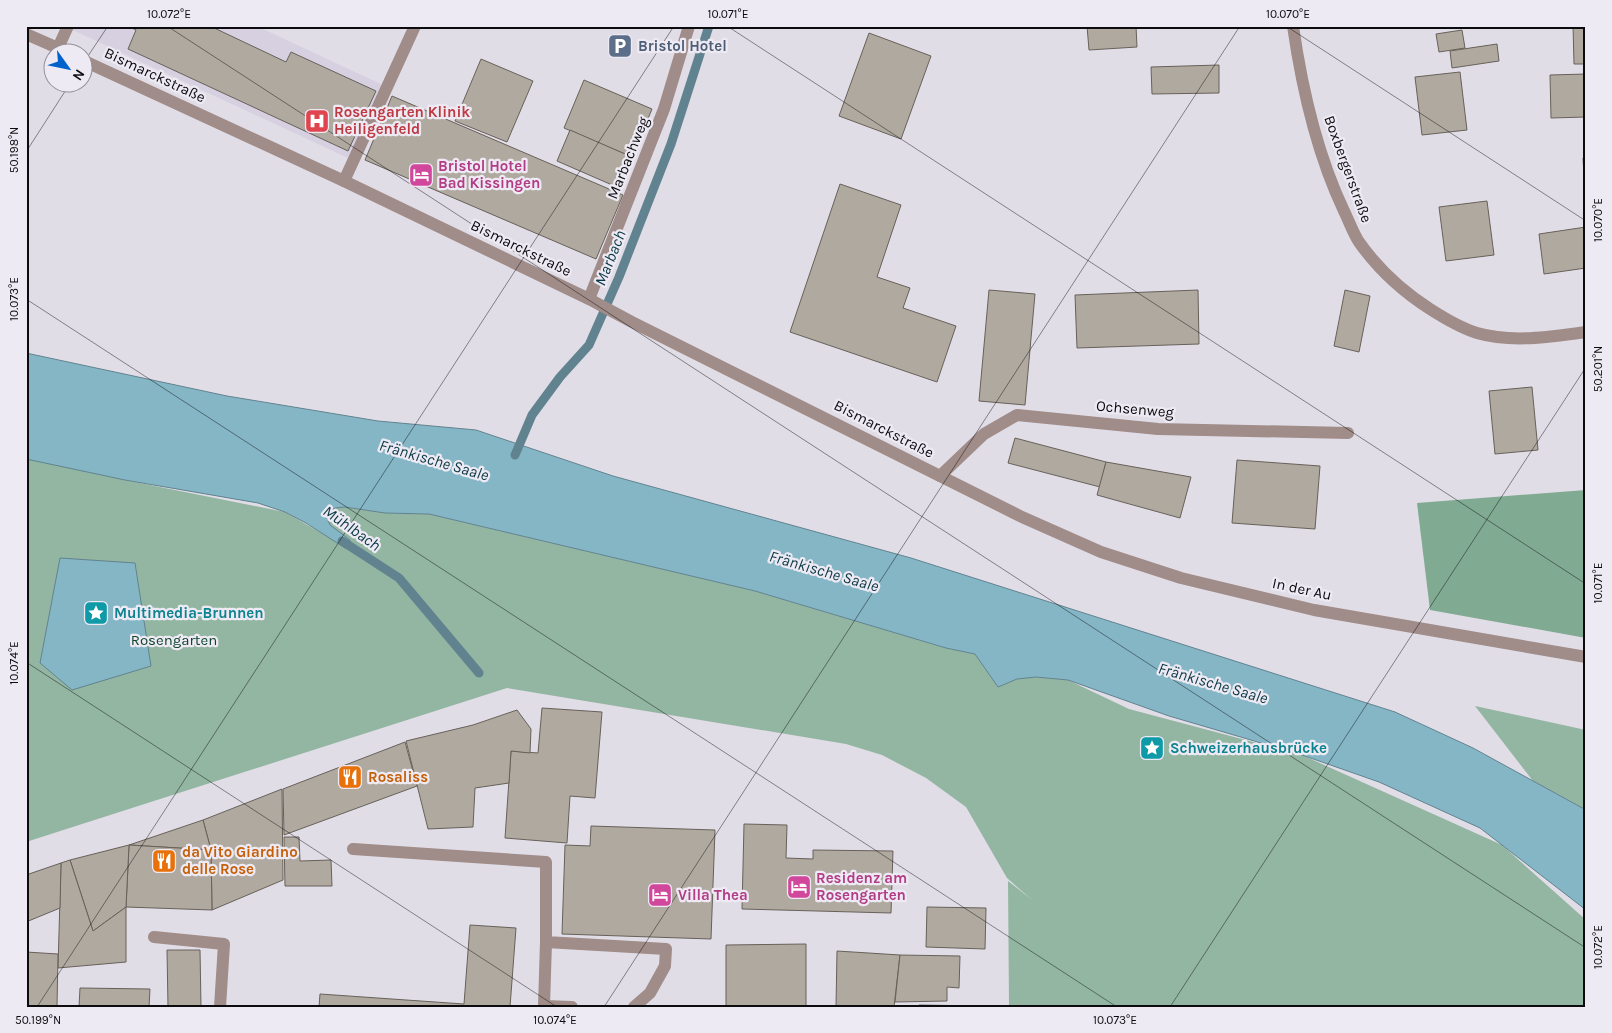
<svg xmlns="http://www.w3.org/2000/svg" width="1612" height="1033" font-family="Karla,sans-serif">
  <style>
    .built { fill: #d6d0e1 }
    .green { fill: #93b6a2 }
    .forest { fill: #80aa92 }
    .water { fill: #85b6c6; stroke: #61838f }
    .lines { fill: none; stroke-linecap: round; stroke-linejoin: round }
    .stream { stroke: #61838f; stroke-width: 9 }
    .building { fill: #afa9a0; stroke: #67615a }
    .minor { stroke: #a08c88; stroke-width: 12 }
    .ticks { fill: none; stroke: #0c0b0e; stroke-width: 1; stroke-opacity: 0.45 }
    .labels { text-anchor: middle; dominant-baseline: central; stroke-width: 4.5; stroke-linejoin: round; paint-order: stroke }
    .service-label { font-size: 15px; font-weight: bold; fill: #4e5e75; stroke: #eeeaf4; text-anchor: start }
    .street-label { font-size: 15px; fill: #0c0b0e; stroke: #eeeaf4 }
    .health-label { font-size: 15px; font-weight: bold; fill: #be3a42; stroke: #eeeaf4; text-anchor: start }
    .hotel-label { font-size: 15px; font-weight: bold; fill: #b23c85; stroke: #eeeaf4; text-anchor: start }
    .culture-label { font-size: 15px; font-weight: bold; fill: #0d838f; stroke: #eeeaf4; text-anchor: start }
    .park-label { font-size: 15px; fill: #0d442c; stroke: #eeeaf4 }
    .food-label { font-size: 15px; font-weight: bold; fill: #c56008; stroke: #eeeaf4; text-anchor: start }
    .water-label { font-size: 16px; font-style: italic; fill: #093844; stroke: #eeeaf4 }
    .neatline { fill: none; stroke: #0c0b0e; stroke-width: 2 }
    .ticks-label { font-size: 12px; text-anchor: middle; fill: #0c0b0e }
  </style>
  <rect width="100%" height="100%" fill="#e1dde7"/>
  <polygon class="built" points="64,26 261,26 261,28 383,85 348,158"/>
  <g class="green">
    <polygon points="26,458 125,480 285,512 380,567 330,525 327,518 336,508 345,507 385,513 429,514 755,591 946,648 975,654 998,687 1017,679 1036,677 1068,680 1129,709 1302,755 1502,845 1586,920 1586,1007 1009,1007 1008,881 1031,899 1007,878 966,807 926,778 882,755 846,744 507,688 26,842"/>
    <polygon points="1475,706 1586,730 1586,810 1533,781"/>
  </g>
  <polygon class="forest" points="1586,490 1586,638 1430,610 1417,503"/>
  <g class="water">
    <polygon points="26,353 227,396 378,421 476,430 613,476 911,558 1395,712 1473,748 1586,810 1586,910 1480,828 1379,782 1302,755 1169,716 1068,680 1036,677 1017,679 998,687 975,654 946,648 755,591 429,514 385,513 345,507 335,508 328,513 327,518 330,525 350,540 350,548 345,548 306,523 285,512 258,503 125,480 26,459"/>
    <polygon points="60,558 135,563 151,666 72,690 40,663"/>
  </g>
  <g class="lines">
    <g class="stream">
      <polyline points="515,455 532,415 560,377 589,345 619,277 671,144 709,26"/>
      <polyline points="342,541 399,578 479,673"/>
    </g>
  </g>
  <g class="building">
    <polygon points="128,26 210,26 286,62 291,52 376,91 348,151 128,49 136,30"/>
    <polygon points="1087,26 1136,26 1137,47 1089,50"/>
    <polygon points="1573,26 1586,26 1586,64 1574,64"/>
    <polygon points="1462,30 1465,48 1439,52 1436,34"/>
    <polygon points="869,33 931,56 901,139 839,116"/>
    <polygon points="1497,44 1499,61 1452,68 1450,51"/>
    <polygon points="481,59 533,81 507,142 455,121"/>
    <polygon points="1219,65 1219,93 1152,94 1151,67"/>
    <polygon points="1460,72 1467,130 1422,135 1415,77"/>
    <polygon points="1586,74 1586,117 1551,118 1550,75"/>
    <polygon points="584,80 652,109 632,157 564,128"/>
    <polygon points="392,96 623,195 596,259 365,160"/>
    <polygon points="570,130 632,157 619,188 557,161"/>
    <polygon points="1583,158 1586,158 1586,212"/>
    <polygon points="840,184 901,205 877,277 910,288 903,308 956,326 937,382 790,332"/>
    <polygon points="1487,201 1494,255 1446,261 1439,207"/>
    <polygon points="1586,227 1586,268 1544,274 1539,234"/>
    <polygon points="989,290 1035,294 1025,405 979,401"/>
    <polygon points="1198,290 1199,344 1077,348 1075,295"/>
    <polygon points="1345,290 1370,296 1359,352 1334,346"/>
    <polygon points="1532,387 1538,450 1495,454 1489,391"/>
    <polygon points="1015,438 1106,462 1100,487 1008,463"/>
    <polygon points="1237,460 1320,466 1315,529 1232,523"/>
    <polygon points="1106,462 1191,477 1180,518 1097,495"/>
    <polygon points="542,708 602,712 595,798 570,796 567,843 505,838 511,751 538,753"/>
    <polygon points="517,710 531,729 530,753 511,751 509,783 475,788 473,827 428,829 406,741 473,725"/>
    <polygon points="405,742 417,786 284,835 283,789"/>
    <polygon points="282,789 283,880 212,910 211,850 203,820"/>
    <polygon points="203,820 211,850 129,845 138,842"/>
    <polygon points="744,824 787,825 786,858 813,859 813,850 893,851 891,913 742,909"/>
    <polygon points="591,826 715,830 711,939 562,934 565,845 590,846"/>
    <polygon points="284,837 299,837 300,861 331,860 332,886 285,886"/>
    <polygon points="129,845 211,850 212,910 126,907"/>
    <polygon points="129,845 126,907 93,931 70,860"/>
    <polygon points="70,860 93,931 126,907 126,962 58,968 61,863"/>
    <polygon points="61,863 60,908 26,922 26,875"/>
    <polygon points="927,907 986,908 985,949 926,947"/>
    <polygon points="470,925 516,928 510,1007 319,1007 320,994 464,1004"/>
    <polygon points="806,944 806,1007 726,1007 726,945"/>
    <polygon points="167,950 200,950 201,1007 168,1007"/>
    <polygon points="837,951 900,955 894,1007 836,1007"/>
    <polygon points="26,952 58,954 57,1007 26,1007"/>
    <polygon points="900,955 960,956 959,988 947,987 947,1001 895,1002"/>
    <polygon points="80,988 150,989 149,1007 79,1007"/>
    <polygon points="919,1005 982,1006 982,1007 919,1007"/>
  </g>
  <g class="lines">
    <g class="minor">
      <path d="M1293,26c9,63 24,128 51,185 5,10 9,22 15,31 19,27 43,49 71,67 14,9 31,19 47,24 34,10 74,4 109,-1"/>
      <polyline points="26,34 67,52"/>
      <polyline points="58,48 68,26"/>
      <polyline points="82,60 344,181 589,299 632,322 1022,517 1101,552 1181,578 1314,610 1586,657"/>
      <polyline points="344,181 415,26"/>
      <polyline points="589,299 664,109 689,26"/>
      <polyline points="940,476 984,434 1017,415 1158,429 1348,433"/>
      <polyline points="353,849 546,862 546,942 666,949 665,966 650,993 634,1007"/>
      <polyline points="154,937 224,944 220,1007"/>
      <polyline points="546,942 544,1006 572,1007"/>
    </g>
  </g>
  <path class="ticks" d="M167,26l1419,922M727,26l859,558M1286,26l300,195M82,65l26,-39M26,152l45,-70M26,299l1091,708M26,662l531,345M37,1007l637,-981M604,1007l636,-981M1170,1007l416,-640"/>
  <defs>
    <symbol id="parking-square" viewBox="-11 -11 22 22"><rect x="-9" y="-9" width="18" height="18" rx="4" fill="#5c6f8a" stroke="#eeeaf4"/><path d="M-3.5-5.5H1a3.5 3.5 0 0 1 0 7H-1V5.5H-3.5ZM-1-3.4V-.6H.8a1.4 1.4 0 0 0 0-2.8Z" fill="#fff"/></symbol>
    <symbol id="hospital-square" viewBox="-11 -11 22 22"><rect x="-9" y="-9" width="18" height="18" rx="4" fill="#e0444e" stroke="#eeeaf4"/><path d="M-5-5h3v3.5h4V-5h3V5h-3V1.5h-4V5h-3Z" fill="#fff"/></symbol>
    <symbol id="hotel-square" viewBox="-11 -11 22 22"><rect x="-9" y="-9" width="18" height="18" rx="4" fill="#d1479c" stroke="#eeeaf4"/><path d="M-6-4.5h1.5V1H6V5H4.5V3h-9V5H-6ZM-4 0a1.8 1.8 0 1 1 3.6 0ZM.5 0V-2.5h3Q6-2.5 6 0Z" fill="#fff"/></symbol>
    <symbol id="sight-square" viewBox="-11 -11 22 22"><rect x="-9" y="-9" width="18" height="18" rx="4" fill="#0f9aa8" stroke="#eeeaf4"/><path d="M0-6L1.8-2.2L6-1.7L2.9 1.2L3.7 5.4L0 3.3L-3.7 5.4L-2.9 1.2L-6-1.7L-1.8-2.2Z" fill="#fff"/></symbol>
    <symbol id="restaurant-square" viewBox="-11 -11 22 22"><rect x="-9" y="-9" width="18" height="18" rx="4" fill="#e8710a" stroke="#eeeaf4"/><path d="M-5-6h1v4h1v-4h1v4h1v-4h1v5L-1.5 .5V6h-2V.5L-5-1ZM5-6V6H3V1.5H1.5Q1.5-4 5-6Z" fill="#fff"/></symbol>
  </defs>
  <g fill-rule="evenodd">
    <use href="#parking-square" x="606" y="32" width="28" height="28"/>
    <use href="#hospital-square" x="303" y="107" width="28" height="28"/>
    <use href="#hotel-square" x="407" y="161" width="28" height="28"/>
    <use href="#sight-square" x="82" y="599" width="28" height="28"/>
    <use href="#sight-square" x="1138" y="734" width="28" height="28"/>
    <use href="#restaurant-square" x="336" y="763" width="28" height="28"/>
    <use href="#restaurant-square" x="150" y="847" width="28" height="28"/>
    <use href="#hotel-square" x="785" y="873" width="28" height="28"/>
    <use href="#hotel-square" x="646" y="881" width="28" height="28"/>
  </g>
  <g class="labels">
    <g class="service-label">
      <text x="638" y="46">Bristol Hotel</text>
    </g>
    <g class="street-label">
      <text transform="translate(155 75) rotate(25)">Bismarckstraße</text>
      <text transform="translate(628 158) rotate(-68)">Marbachweg</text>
      <text transform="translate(1348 169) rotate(70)">Boxbergerstraße</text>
      <text transform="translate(521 248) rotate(26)">Bismarckstraße</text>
      <text transform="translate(1135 409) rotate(5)">Ochsenweg</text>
      <text transform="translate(884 429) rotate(27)">Bismarckstraße</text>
      <text transform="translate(1302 589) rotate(12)">In der Au</text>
    </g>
    <g class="health-label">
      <text x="334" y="112">Rosengarten Klinik<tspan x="334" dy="17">Heiligenfeld</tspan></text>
    </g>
    <g class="hotel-label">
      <text x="438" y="166">Bristol Hotel<tspan x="438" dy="17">Bad Kissingen</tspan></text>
      <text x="816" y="878">Residenz am<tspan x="816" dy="17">Rosengarten</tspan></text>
      <text x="678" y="895">Villa Thea</text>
    </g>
    <g class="culture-label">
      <text x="114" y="613">Multimedia-Brunnen</text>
      <text x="1170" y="748">Schweizerhausbrücke</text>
    </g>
    <g class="park-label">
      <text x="174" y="640">Rosengarten</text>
    </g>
    <g class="food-label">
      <text x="368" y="777">Rosaliss</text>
      <text x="182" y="852">da Vito Giardino<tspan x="182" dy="17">delle Rose</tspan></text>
    </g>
    <g class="water-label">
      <text transform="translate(610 258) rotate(-68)">Marbach</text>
      <text transform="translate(434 460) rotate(16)">Fränkische Saale</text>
      <text transform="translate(352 528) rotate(35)">Mühlbach</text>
      <text transform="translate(824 571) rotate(16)">Fränkische Saale</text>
      <text transform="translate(1213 683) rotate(16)">Fränkische Saale</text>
    </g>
  </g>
  <rect width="1612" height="1033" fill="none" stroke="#eeeaf4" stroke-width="55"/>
  <g transform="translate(68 68) rotate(123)"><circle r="24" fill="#eeeaf4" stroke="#949198"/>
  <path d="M0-4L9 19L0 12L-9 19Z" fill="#0062ca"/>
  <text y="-8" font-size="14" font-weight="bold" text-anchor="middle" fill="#0c0b0e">N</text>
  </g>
  <rect x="28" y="28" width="1556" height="978" class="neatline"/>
  <g class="ticks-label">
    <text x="169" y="18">10.072°E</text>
    <text x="728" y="18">10.071°E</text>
    <text x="1288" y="18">10.070°E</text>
    <text transform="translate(14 150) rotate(-90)" y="4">50.198°N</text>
    <text transform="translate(1598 220) rotate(-90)" y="4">10.070°E</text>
    <text transform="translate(14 299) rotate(-90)" y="4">10.073°E</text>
    <text transform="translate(1598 369) rotate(-90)" y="4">50.201°N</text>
    <text transform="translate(1598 583) rotate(-90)" y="4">10.071°E</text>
    <text transform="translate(14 663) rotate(-90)" y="4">10.074°E</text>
    <text transform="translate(1598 947) rotate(-90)" y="4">10.072°E</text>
    <text x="38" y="1024">50.199°N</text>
    <text x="555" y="1024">10.074°E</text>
    <text x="1115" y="1024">10.073°E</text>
  </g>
</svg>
